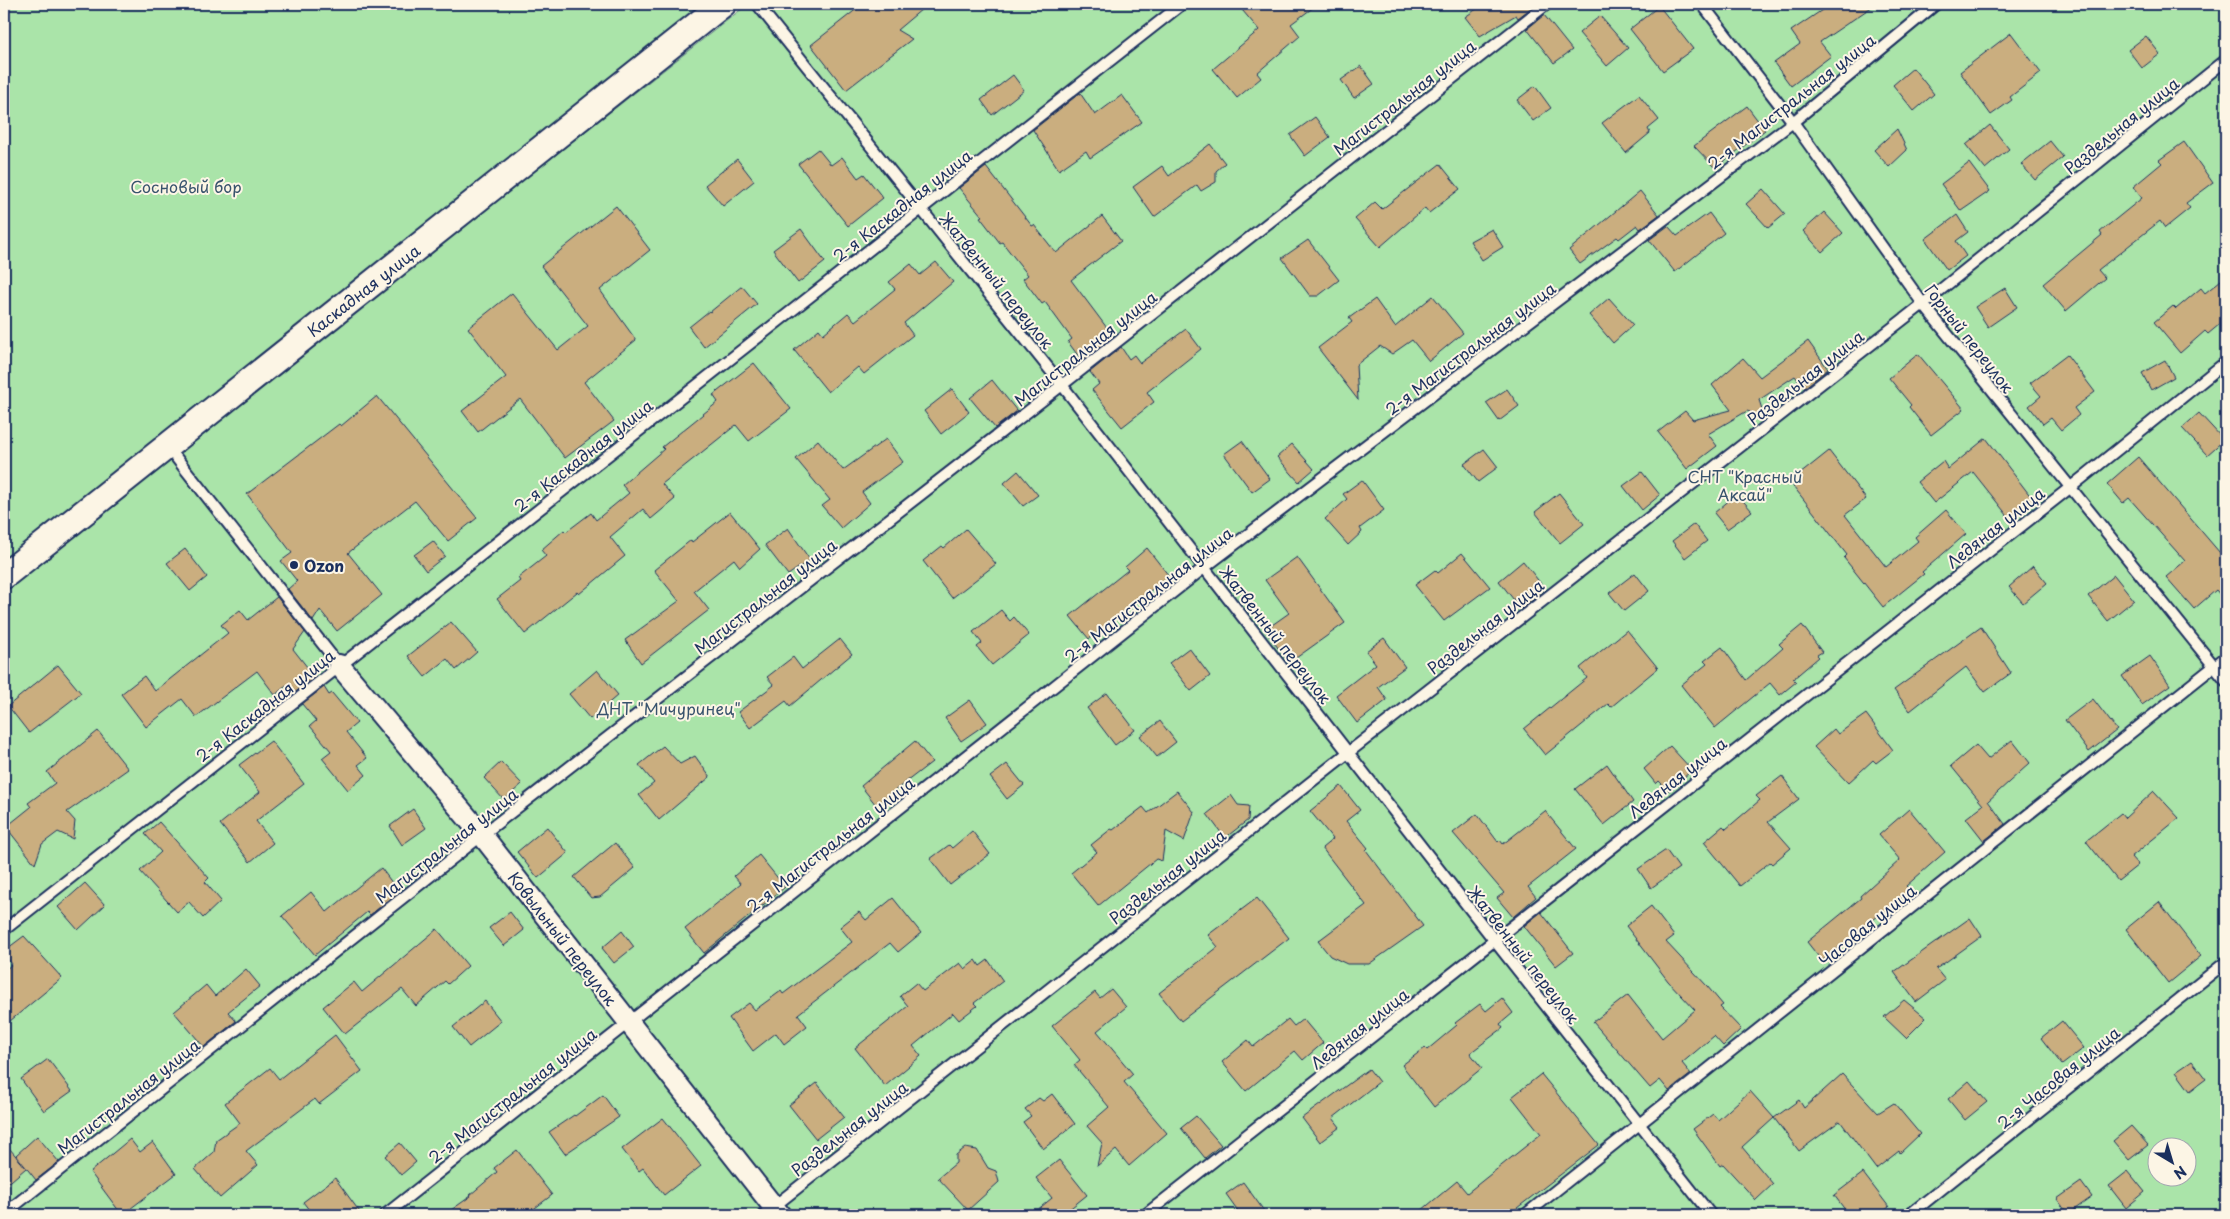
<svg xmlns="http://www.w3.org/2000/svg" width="2230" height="1219" font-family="'Playpen Sans',sans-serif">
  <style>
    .green { fill: #aae4a9; stroke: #628a84; fill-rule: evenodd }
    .building { fill: #caae7f; stroke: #1b2f5e }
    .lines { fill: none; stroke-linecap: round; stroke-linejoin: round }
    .service-casing { stroke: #1b2f5e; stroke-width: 14 }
    .minor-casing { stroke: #1b2f5e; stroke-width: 24 }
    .tertiary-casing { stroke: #1b2f5e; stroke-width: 29 }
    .service { stroke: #fcf5e5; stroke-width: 10 }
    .minor { stroke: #fcf5e5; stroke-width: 20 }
    .tertiary { stroke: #fcf5e5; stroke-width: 25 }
    .poi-dot { fill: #1b2f5e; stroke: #fcf5e5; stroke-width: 2 }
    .labels { text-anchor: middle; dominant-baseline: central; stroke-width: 4; stroke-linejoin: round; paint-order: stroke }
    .street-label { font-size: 16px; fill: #1b2f5e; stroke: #fcf5e5 }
    .park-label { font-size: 16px; fill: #38536d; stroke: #fcf5e5 }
    .poi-label { font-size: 16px; font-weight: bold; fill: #1b2f5e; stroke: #fcf5e5; text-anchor: start }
  </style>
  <rect width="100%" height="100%" fill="#fcf5e5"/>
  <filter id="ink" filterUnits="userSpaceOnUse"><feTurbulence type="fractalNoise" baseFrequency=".02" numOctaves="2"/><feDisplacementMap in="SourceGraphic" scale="10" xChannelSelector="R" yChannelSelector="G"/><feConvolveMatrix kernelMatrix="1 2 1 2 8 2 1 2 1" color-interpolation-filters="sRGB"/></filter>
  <g filter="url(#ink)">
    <g class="green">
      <polygon points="4,4 710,4 4,566"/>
      <path d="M748,4h1478v1211h-2222v-628zM2158,1146h30v30h-30z"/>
    </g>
    <g class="building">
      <polygon points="863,4 928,4 897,30 912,39 846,90 811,45"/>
      <polygon points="1237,4 1318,4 1291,24 1300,36 1257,73 1261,78 1237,98 1213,69 1259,30"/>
      <polygon points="1484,4 1536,4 1518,18 1516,15 1480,36 1465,17"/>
      <polygon points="1831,4 1876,4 1820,42 1831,56 1791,86 1774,63 1800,44 1791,31"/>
      <polygon points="1659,6 1693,49 1663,71 1630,29"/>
      <polygon points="1544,15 1572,50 1554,63 1527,29"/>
      <polygon points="1600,16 1628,48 1607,66 1579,33"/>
      <polygon points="2011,33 2041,73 2010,97 2012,100 1991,115 1960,72"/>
      <polygon points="2146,36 2160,54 2142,68 2128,50"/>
      <polygon points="1361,66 1374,84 1354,98 1341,80"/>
      <polygon points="1913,68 1934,94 1914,111 1893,85"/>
      <polygon points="1013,75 1024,90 992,115 981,100"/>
      <polygon points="1535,86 1551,108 1533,121 1517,100"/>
      <polygon points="1080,93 1095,115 1122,95 1142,122 1090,158 1086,151 1059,170 1033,130"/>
      <polygon points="1639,95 1659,120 1648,129 1650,133 1626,153 1602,123"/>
      <polygon points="1747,106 1765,130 1715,168 1694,146"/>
      <polygon points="1315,117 1330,137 1305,156 1290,135"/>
      <polygon points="1990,125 2009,149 1985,169 1966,145"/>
      <polygon points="1897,129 1907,150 1889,167 1874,150"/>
      <polygon points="2050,141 2063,157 2035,180 2021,164"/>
      <polygon points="2184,142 2213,183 2186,203 2190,208 2165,228 2160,221 2098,270 2105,278 2066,311 2043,284 2102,235 2100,232 2142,198 2133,187 2162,163 2159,160"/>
      <polygon points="1210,144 1225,163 1216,171 1216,182 1201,191 1197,185 1154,217 1133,187 1162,166 1169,176"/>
      <polygon points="818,149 831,165 842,157 858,178 864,174 883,198 848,226 798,164"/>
      <polygon points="737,159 754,181 723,206 705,185"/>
      <polygon points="1969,163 1990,191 1961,211 1941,184"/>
      <polygon points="1440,164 1460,189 1429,213 1425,208 1380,247 1355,219 1375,202 1382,209"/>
      <polygon points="986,167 1032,226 1034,225 1056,253 1102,216 1121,241 1071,280 1113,336 1082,361 1068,342 1072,339 1045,302 1042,304 1023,279 1028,275 1002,242 1000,243 980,217 982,216 959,188"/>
      <polygon points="1763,189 1785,214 1768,228 1746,204"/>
      <polygon points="1640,191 1659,215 1640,229 1637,225 1619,239 1617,237 1580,264 1569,250"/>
      <polygon points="616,206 650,250 600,290 636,340 584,382 614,421 565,458 520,399 478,432 462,411 506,377 468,328 512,293 558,350 588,326 541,266"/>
      <polygon points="1824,212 1843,233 1822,252 1803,231"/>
      <polygon points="1709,213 1724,233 1675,272 1649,240 1668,226 1677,236"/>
      <polygon points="1957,215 1968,232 1956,241 1966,256 1947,270 1925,239"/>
      <polygon points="801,229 825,262 798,283 773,250"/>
      <polygon points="1492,229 1503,247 1482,260 1470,241"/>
      <polygon points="1308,240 1339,280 1318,296 1310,296 1282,258"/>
      <polygon points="936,262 953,282 904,323 913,335 864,374 858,367 828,392 794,350 819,329 823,334 848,313 855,321 895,289 889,282 911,264 920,275"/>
      <polygon points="2226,276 2226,319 2208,334 2205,331 2180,353 2154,322 2173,306 2176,309 2201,288 2205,293"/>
      <polygon points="742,286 757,304 704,347 689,327 709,311 710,312"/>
      <polygon points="2005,288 2017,307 1988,327 1975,307"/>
      <polygon points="1433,296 1463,333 1429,361 1412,340 1392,354 1380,346 1356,365 1358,400 1318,348 1352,322 1349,318 1375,299 1395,327"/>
      <polygon points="1609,298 1633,325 1613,343 1589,315"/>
      <polygon points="1186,329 1201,349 1147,392 1154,402 1122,427 1092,390 1099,384 1090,372 1121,347 1129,359 1134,355 1140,363"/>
      <polygon points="1808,341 1828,369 1804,388 1795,376 1759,400 1765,418 1747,411 1708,434 1717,446 1687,469 1658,432 1685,411 1693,420 1731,410 1712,385 1743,358 1760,377"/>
      <polygon points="1918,354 1964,409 1931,435 1909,407 1911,405 1889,378"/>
      <polygon points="2067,355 2095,392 2074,408 2079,415 2061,430 2051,418 2043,424 2029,406 2041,396 2030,383"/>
      <polygon points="2165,360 2174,377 2151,390 2142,373"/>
      <polygon points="754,363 791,409 749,441 736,425 662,484 675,499 651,519 643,509 610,537 625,556 579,594 577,592 525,634 497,599 520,581 518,578 546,556 541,550 564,530 566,532 591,513 596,520 629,493 622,485 664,449 662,447 718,402 713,395"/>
      <polygon points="992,380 1017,411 995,428 970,398"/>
      <polygon points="952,389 969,412 941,434 924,411"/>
      <polygon points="1507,389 1519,406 1499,421 1486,403"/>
      <polygon points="377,396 477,518 448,541 415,501 348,553 382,595 337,631 320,610 313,621 288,589 297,581 281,561 292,553 247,494 339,424 341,426"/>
      <polygon points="2199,413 2224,440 2207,455 2182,428"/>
      <polygon points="1986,438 2035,502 2011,520 1973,472 1934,503 1917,482 1943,461 1948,469"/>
      <polygon points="886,439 903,462 862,492 870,503 841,528 822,506 830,500 796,459 818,440 843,470"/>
      <polygon points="1242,441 1270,479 1252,492 1224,454"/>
      <polygon points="1292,444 1314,469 1299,482 1277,457"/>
      <polygon points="1484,449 1498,467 1478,482 1464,464"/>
      <polygon points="1829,451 1866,499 1845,515 1886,567 1918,541 1915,537 1946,510 1966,534 1922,572 1924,574 1883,607 1844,558 1847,555 1790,482"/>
      <polygon points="2138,457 2226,560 2226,602 2216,590 2194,609 2166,577 2185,561 2129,498 2123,503 2107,484"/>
      <polygon points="1018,471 1038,495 1023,506 1004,483"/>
      <polygon points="1642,472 1660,495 1642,510 1623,486"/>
      <polygon points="1362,480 1384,510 1360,528 1362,532 1348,545 1325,519 1347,499 1343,494"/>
      <polygon points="1559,493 1584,524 1560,543 1535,512"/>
      <polygon points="1737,494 1752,511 1727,529 1714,513"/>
      <polygon points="730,512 760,549 740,567 734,559 694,591 709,610 641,663 625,640 679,601 654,570 691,540 692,542"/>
      <polygon points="1694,524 1707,541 1685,558 1672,541"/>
      <polygon points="788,528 810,560 788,575 765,545"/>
      <polygon points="966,529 996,564 952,598 923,561 942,546 944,548"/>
      <polygon points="433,541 445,556 426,571 414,555"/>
      <polygon points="1147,548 1169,576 1089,639 1070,616 1128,570 1125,567"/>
      <polygon points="185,549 207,577 190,591 167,563"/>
      <polygon points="1462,553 1490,587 1444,621 1415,585 1435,570 1438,573"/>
      <polygon points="1297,557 1345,623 1289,663 1265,630 1289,613 1265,580"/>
      <polygon points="1523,561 1545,589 1521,609 1499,581"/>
      <polygon points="2033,566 2047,583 2023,603 2009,587"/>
      <polygon points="1635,573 1649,591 1624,611 1609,593"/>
      <polygon points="2114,575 2134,600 2108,621 2088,596"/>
      <polygon points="277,597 305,632 293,649 315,677 293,694 286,686 275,695 257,671 196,717 182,699 146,727 121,694 144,676 155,691 228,633 221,625 240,610 248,620"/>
      <polygon points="1001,610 1010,621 1014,617 1029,635 992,665 977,647 982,643 973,632"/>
      <polygon points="451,622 477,652 456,670 447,659 425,677 408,656"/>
      <polygon points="1802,625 1822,652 1817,655 1819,657 1793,679 1796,682 1780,695 1770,683 1715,728 1681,685 1707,664 1704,661 1722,647 1746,680 1783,648 1779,644"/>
      <polygon points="1981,627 2011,673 1985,692 1966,667 1910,711 1894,690"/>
      <polygon points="1627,630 1658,668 1611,707 1608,704 1545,755 1524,729 1587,678 1580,668"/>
      <polygon points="1384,638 1405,667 1378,687 1387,700 1357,723 1336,695 1376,664 1366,651"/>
      <polygon points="840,639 852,654 790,706 786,701 750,728 738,712 774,685 767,677 793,657 802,669"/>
      <polygon points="1189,648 1210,676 1191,691 1169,663"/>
      <polygon points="2150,656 2170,685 2142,705 2122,676"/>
      <polygon points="58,665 81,693 29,733 8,706"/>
      <polygon points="597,670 618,695 590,719 569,694"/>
      <polygon points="324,687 329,695 332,693 357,723 346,732 367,758 358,765 366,775 348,790 322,758 331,751 310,726 316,721 302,704"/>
      <polygon points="1107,693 1135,730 1115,745 1087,708"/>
      <polygon points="2093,699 2117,730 2089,752 2065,720"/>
      <polygon points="970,700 987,723 961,741 945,718"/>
      <polygon points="1866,714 1893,750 1876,763 1873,760 1848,783 1814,747 1834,729 1838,734"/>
      <polygon points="1160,721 1176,742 1157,757 1140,736"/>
      <polygon points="98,731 128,769 67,812 75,821 73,839 58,832 42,844 35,864 6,827 31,807 28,803 55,783 47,772"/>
      <polygon points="2012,740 2030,763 1988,801 2005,824 1984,841 1966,818 1983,805 1951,766 1976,745 1988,759"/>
      <polygon points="271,741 304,784 256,821 273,843 250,862 220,824 260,792 239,765"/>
      <polygon points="915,741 932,762 876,805 861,786"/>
      <polygon points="663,746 680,764 695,756 710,777 659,820 639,795 654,783 639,765"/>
      <polygon points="1670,746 1692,770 1669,791 1659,781 1656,784 1644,769"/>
      <polygon points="501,762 522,784 504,800 484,778"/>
      <polygon points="1007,764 1024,785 1007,799 990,777"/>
      <polygon points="1607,764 1633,802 1604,825 1575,789"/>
      <polygon points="1782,776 1799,799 1768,822 1791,848 1772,864 1770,862 1740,886 1704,842 1723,826 1726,829 1760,800 1756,796"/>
      <polygon points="1341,786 1360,810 1346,821 1368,848 1366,850 1423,926 1369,964 1347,964 1330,956 1318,941 1366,905 1322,848 1333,839 1310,811"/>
      <polygon points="1177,791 1194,812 1184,841 1166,831 1162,861 1156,859 1098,906 1071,873 1097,852 1091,845 1111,829 1113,830 1143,807 1148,813"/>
      <polygon points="2154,791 2179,818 2131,857 2138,865 2118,881 2086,841 2121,813 2125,818"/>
      <polygon points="1231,795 1238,805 1249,806 1248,820 1225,838 1207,814"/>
      <polygon points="413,809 426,828 402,845 390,826"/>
      <polygon points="1909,809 1945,852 1906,886 1910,890 1879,918 1878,916 1822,961 1807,942 1861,898 1860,896 1900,860 1879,835"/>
      <polygon points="1545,811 1576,849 1528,887 1536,897 1513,917 1497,898 1504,893 1453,833 1477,814 1498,842 1500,840 1503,844"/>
      <polygon points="159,822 209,878 205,882 221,901 203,918 189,902 177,912 140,871 161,852 145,834"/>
      <polygon points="547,827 568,853 538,878 517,852"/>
      <polygon points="972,831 990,854 950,885 930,859 949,845 952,848"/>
      <polygon points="615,843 635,868 600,897 591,898 574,877"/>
      <polygon points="1666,850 1679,868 1651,888 1638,869"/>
      <polygon points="759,855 785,887 704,953 685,929 741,884 734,876"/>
      <polygon points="381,868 399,892 370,915 367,912 315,955 282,916 311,892 327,912"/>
      <polygon points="85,883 105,905 78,930 58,907"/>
      <polygon points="893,898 921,933 898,952 890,943 798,1014 807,1026 784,1044 776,1033 753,1051 729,1018 749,1003 755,1010 781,991 783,994 852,942 840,927 859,912 866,920"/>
      <polygon points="1257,898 1289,938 1181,1021 1159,993 1218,947 1208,935"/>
      <polygon points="2159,902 2201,956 2168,983 2126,929"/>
      <polygon points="1651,906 1674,936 1666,942 1707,986 1723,1005 1720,1007 1741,1029 1723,1046 1714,1036 1682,1063 1691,1074 1669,1091 1660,1080 1650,1088 1593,1022 1628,995 1662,1038 1695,1010 1668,981 1626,926"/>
      <polygon points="510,912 524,930 504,946 489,928"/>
      <polygon points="1541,912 1573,953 1556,966 1524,926"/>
      <polygon points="1970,918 1982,936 1936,969 1945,980 1916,1002 1894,972"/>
      <polygon points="437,929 468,966 448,984 445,981 416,1006 402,989 345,1034 323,1007 354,982 362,992"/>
      <polygon points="622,931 634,947 614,963 602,948"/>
      <polygon points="24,936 62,978 4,1026 4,971 12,964 4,954 4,951"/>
      <polygon points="976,960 980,966 988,960 1003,981 974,1003 977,1006 959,1020 953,1013 913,1046 921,1056 885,1086 855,1048 908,1006 900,996 916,983 923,991 960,963 965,969"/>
      <polygon points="246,969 260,986 228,1012 236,1021 204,1047 174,1012 206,985 215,996"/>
      <polygon points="1111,989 1126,1007 1097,1031 1133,1074 1124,1082 1167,1133 1129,1166 1116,1150 1097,1166 1102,1143 1087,1126 1109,1107 1074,1065 1080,1060 1052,1026 1095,992 1100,998"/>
      <polygon points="1502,998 1513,1013 1500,1024 1503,1028 1470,1053 1482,1068 1434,1107 1402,1065 1425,1048 1427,1050 1457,1025 1455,1023 1480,1004 1486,1011"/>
      <polygon points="1904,1000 1926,1018 1906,1038 1884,1017"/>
      <polygon points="485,1001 501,1021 469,1047 453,1027"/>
      <polygon points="1288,1019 1294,1026 1303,1019 1323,1043 1303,1060 1295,1051 1246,1091 1222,1062 1248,1040 1253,1047"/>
      <polygon points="2062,1021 2084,1048 2062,1065 2041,1038"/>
      <polygon points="335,1035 362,1071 319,1104 315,1099 246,1151 258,1165 220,1198 195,1169 214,1152 216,1140 240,1123 225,1103 270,1068 279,1079"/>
      <polygon points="48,1059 72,1091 44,1111 21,1079"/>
      <polygon points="2192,1061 2206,1079 2190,1091 2176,1072"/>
      <polygon points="1369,1069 1379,1082 1333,1118 1340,1127 1320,1142 1302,1118"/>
      <polygon points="1541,1074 1599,1145 1508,1215 1416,1215 1457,1181 1467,1193 1541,1134 1512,1097"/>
      <polygon points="1842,1074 1878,1113 1894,1103 1920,1134 1900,1153 1899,1151 1876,1169 1840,1121 1799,1151 1774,1118 1799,1100 1804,1108"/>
      <polygon points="1969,1081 1987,1102 1965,1120 1948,1099"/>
      <polygon points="817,1083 844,1117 816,1139 789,1105"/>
      <polygon points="1750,1091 1774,1118 1742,1147 1773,1184 1756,1200 1723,1164 1720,1166 1693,1129 1713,1114 1718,1120"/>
      <polygon points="1052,1094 1075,1124 1043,1149 1023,1122 1031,1116 1025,1109 1039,1098 1043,1101"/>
      <polygon points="603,1095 619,1117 565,1154 549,1132 574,1115 575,1116"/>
      <polygon points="1196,1116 1221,1145 1205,1158 1181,1128"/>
      <polygon points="663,1118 701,1166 664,1195 643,1168 639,1171 622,1149"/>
      <polygon points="2131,1126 2148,1145 2129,1160 2113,1141"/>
      <polygon points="37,1136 59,1162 36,1180 16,1155"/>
      <polygon points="130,1139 140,1152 153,1142 176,1174 122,1215 90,1172"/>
      <polygon points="4,1142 26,1168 4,1187"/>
      <polygon points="400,1143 416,1162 401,1175 385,1156"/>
      <polygon points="965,1148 977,1150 988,1168 996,1171 999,1182 968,1210 938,1178 956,1163 956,1155"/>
      <polygon points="517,1150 552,1195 526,1215 444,1215 471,1196 470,1195 497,1172 494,1168"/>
      <polygon points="1059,1160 1087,1195 1062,1215 1031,1215 1052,1198 1036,1178"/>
      <polygon points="2128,1171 2145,1192 2126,1208 2109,1186"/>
      <polygon points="1863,1173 1889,1207 1879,1215 1849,1215 1834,1195"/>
      <polygon points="335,1178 362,1215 313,1215 303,1202"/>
      <polygon points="1243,1182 1267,1215 1241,1215 1226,1194"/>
      <polygon points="2081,1182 2092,1197 2068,1214 2057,1199"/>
    </g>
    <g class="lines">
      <defs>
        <g id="service">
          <polyline points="757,4 1062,385 1494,940 1711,1215"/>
          <polyline points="1702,4 1793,122 1923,304 2226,681"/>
          <polyline points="167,446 339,665"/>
          <polyline points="4,930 1182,4"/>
          <polyline points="4,1214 482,835 1062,385 1547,4"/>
          <polyline points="385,1215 1205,567 1793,122 1936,4"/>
          <polyline points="763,1215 1349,752 1923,304 2226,60"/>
          <polyline points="1145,1215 2071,487 2226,362"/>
          <polyline points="1525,1215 2226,657"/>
          <polyline points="1909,1215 2226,962"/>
        </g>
        <polyline id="minor" points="339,665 482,835 780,1215"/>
        <polyline id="tertiary" points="4,576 723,4"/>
      </defs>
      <use href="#service" class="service-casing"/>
      <use href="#minor" class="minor-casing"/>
      <use href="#tertiary" class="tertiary-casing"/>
      <use href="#service" class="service"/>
      <use href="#minor" class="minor"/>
      <use href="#tertiary" class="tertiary"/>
    </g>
  </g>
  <circle class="poi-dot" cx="294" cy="565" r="5"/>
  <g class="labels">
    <g class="street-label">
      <text transform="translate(1404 97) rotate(-38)">Магистральная улица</text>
      <text transform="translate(1791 101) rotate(-38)">2-я Магистральная улица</text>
      <text transform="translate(2121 125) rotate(-39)">Раздельная улица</text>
      <text transform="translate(902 205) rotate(-38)">2-я Каскадная улица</text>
      <text transform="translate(997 280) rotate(51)">Жатвенный переулок</text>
      <text transform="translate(363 290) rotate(-38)">Каскадная улица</text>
      <text transform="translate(1970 338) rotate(52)">Горный переулок</text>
      <text transform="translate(1085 348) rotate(-38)">Магистральная улица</text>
      <text transform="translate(1470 348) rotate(-37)">2-я Магистральная улица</text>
      <text transform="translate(1805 377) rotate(-38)">Раздельная улица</text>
      <text transform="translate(583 455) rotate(-38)">2-я Каскадная улица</text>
      <text transform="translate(1995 527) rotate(-38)">Ледяная улица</text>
      <text transform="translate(1148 594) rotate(-38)">2-я Магистральная улица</text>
      <text transform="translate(765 596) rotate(-38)">Магистральная улица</text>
      <text transform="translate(1485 626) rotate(-38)">Раздельная улица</text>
      <text transform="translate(1276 634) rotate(52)">Жатвенный переулок</text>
      <text transform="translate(265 705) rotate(-38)">2-я Каскадная улица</text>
      <text transform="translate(1677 777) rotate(-38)">Ледяная улица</text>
      <text transform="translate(830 844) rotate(-38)">2-я Магистральная улица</text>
      <text transform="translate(446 845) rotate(-38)">Магистральная улица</text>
      <text transform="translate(1167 876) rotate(-38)">Раздельная улица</text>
      <text transform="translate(1867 925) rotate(-39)">Часовая улица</text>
      <text transform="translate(563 938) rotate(52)">Ковыльный переулок</text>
      <text transform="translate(1524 954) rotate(52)">Жатвенный переулок</text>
      <text transform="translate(1359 1028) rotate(-38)">Ледяная улица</text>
      <text transform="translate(2058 1077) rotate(-39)">2-я Часовая улица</text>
      <text transform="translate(512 1095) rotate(-38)">2-я Магистральная улица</text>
      <text transform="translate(128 1096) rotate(-38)">Магистральная улица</text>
      <text transform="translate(849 1128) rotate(-38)">Раздельная улица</text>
    </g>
    <g class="park-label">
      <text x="186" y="186">Сосновый бор</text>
      <text x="1745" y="476">СНТ "Красный<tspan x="1745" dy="18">Аксай"</tspan></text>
      <text x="669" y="708">ДНТ "Мичуринец"</text>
    </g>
    <g class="poi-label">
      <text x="304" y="565">Ozon</text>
    </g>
  </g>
  <rect width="2230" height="1219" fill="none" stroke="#fcf5e5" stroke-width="20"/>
  <rect x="10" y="10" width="2210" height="1199" fill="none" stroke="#1b2f5e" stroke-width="2" filter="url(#ink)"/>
  <g transform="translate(2172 1162) rotate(142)"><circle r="24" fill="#fcf5e5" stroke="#a2a6af"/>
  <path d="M0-4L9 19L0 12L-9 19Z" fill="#1b2f5e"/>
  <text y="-8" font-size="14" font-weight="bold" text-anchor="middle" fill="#1b2f5e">N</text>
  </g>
</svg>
